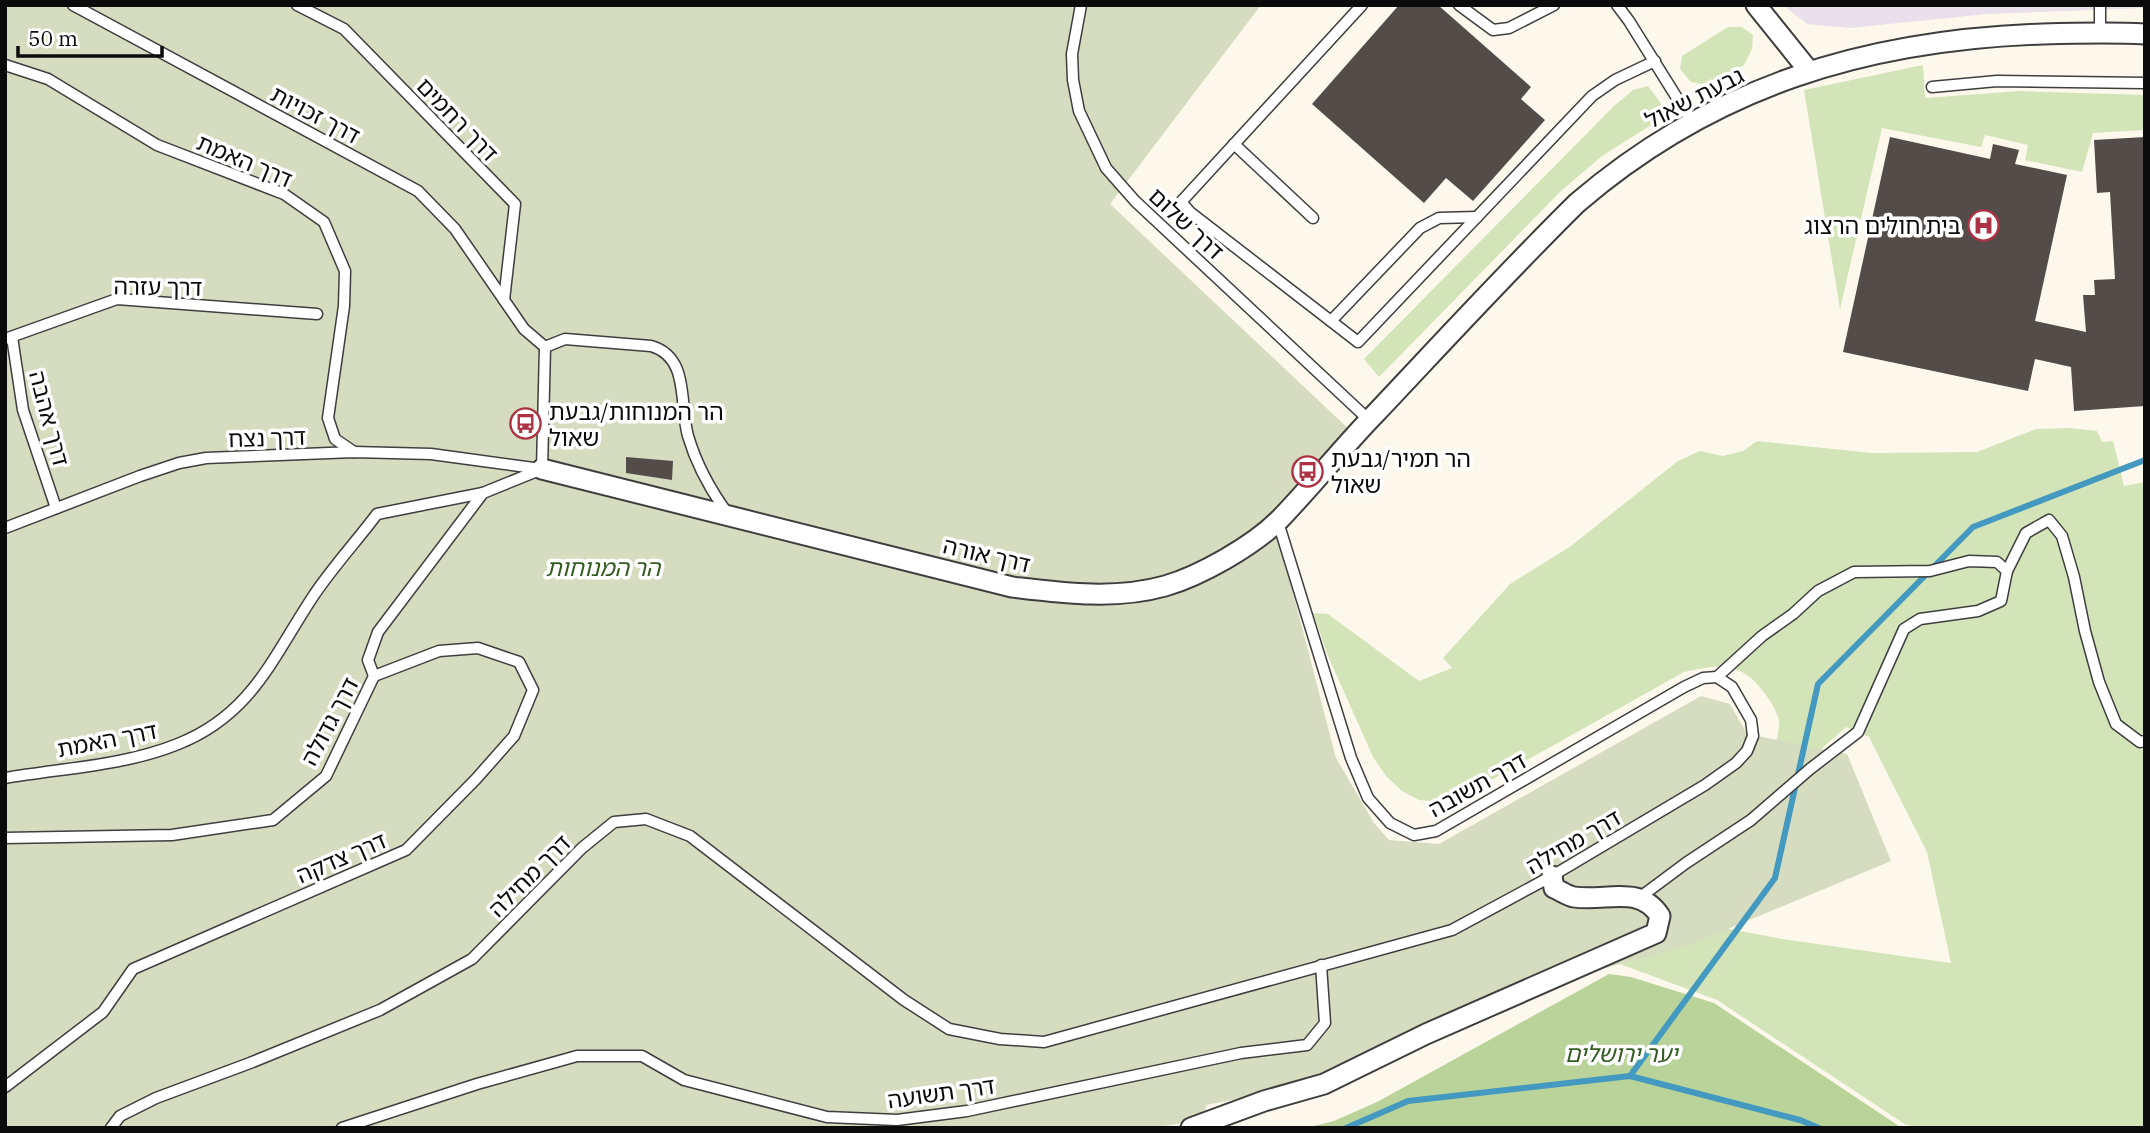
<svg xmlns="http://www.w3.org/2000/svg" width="2150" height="1133" font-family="'IBM Plex Serif','Noto Sans Hebrew',serif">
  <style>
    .industrial { fill: #e8e0ea }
    .green { fill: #d3e4b9 }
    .forest { fill: #b9d39a }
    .cemetery { fill: #d6dcc0 }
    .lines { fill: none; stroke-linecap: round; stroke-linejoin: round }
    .stream { stroke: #4399bf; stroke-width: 6 }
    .building { fill: #534c49 }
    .service-casing { stroke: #3e3e3e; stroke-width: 13 }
    .minor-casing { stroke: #3e3e3e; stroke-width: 23 }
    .service { stroke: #fff; stroke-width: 10 }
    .minor { stroke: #fff; stroke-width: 19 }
    .labels { text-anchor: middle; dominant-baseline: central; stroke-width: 7; stroke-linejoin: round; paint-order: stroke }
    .street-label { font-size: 23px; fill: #0b0b0b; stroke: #fff }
    .poi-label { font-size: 23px; fill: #0b0b0b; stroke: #fff; text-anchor: start }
    .park-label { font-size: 23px; font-style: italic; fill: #345c23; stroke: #fff }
  </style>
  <rect width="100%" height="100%" fill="#fdf8ec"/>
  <polygon class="industrial" points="1783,5 2145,5 2145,8 1987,14 1850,28 1807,24"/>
  <g class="green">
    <polygon points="1728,27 1742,27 1753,35 1752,49 1744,65 1708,85 1691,82 1680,69 1682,56"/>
    <polygon points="1923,65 1925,98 2020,91 2145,95 2145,130 2093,133 2082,172 2025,160 2028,145 1985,135 1981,147 1882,128 1840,309 1804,90"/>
    <polygon points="1648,86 1662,105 1664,117 1602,156 1561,191 1379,377 1364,359 1614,106 1633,90"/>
    <path d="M2069,428l28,3 5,11 11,-1 11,45 21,-4v646h-221l-18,-3 -189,-125 -97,-36 40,-48 122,23 169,24 -24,-111 -58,-115 -23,-10 -93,83c8,-25 23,-56 26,-83 2,-8 -6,-22 -11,-29 -24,-36 -46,-35 -84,-26l-214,120 -31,10 -20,-2 -17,-9 -16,-15 -13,-19 -45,-101 -15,-43 15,1 91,67 33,-13 -9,-10 67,-74 61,-38 107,-85 22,-10 23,5 20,-5 14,-10 115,12 105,-1 59,-23z"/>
  </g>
  <polygon class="forest" points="1609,974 1631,977 1714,1003 1902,1128 1306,1128 1334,1121 1377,1102"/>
  <polygon class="cemetery" points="5,5 1261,5 1110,204 1355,435 1279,539 1336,758 1374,823 1389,840 1439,844 1701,696 1730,704 1747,734 1847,754 1891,861 1692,944 1509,995 1312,1084 1206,1105 1205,1119 1153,1128 5,1128"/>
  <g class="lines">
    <g class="stream">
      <polyline points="1630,1076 1775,878 1818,684 1973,527 2145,460"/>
      <polyline points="1346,1128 1408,1101 1630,1076 1800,1120 1819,1128"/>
    </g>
  </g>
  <g class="building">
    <polygon points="1399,5 1438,5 1531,87 1521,99 1545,120 1473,201 1446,178 1424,203 1312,104"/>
    <polygon points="1890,137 1990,159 1993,144 2019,150 2015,164 2067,175 2035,321 2086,332 2083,295 2095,295 2094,280 2115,279 2110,192 2097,193 2094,140 2145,137 2145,406 2074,411 2071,367 2035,359 2028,391 1843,352"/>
    <polygon points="626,457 673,461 672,480 626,473"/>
  </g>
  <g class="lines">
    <defs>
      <g id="service">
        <polyline points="73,5 418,191 455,229 524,329 545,347"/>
        <polyline points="297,5 344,29 515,204 504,300"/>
        <polyline points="1081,5 1072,54 1073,80 1079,111 1106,168 1135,201 1369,420"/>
        <polyline points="1362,5 1181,202 1191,213 1358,342 1592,96 1615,80 1655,61"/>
        <polyline points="1459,5 1493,30 1509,28 1554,5"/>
        <polyline points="1617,5 1629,21 1692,122"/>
        <polyline points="2100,5 2100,33"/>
        <polyline points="5,65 48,79 157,145 284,194 324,222 345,271 344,306 328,418 335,439 354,452"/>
        <polyline points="1932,87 1997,81 2145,83"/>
        <polyline points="1234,144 1313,218"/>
        <polyline points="1331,321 1420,228 1439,218 1477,217"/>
        <polyline points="12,337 23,410 56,508"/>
        <polyline points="5,339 117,299 317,314"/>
        <path d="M545,347l20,-8 86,7c39,11 28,58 37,90 8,27 23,55 40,78"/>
        <polyline points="542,469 545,347"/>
        <polyline points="1278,522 1351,758 1368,798 1390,823 1414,835 1436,831 1684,687 1703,678 1717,677"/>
        <polyline points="5,528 140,476 179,463 206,458 354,452 431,454 541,469"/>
        <polyline points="2007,571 2026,533 2049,520 2062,536 2074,577 2085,631 2099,682 2116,724 2140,742 2145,741"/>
        <path d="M5,778c57,-10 119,-12 173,-34 73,-29 94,-85 134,-146 19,-29 44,-56 65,-84l106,-21"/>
        <polyline points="5,838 172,835 273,820 326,776 374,676 368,660 378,632 483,493 542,469"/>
        <polyline points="1639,898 1686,863 1751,820 1810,769 1858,732 1904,629 1920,619 1978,611 2001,601 2007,571 1997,562 1969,561 1930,571 1854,572 1818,591 1793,614 1762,636 1717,677"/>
        <polyline points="5,1087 103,1012 133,969 406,850 476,779 514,736 533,690 519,662 478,648 439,651 374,676"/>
        <polyline points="111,1128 120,1116 156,1098 250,1063 380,1010 472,959 582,848 614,822 646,819 690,836 904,1000 949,1029 1000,1039 1044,1042 1452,930 1552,876 1705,785 1736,763 1747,751 1753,736 1751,720 1732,687 1717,677"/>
        <polyline points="342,1128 477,1084 577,1056 642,1056 684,1080 827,1117 897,1120 967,1111 1241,1053 1307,1045 1325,1023 1321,965"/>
      </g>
      <g id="minor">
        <polyline points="1756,5 1809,71"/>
        <path d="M542,469l470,118c51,6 103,13 153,-1 35,-10 88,-40 114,-66 33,-34 63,-72 96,-106 67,-71 133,-143 202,-211 136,-117 289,-163 466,-169 34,-1 68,-2 102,0"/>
        <path d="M1191,1128l73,-27 60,-17 102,-50 230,-101 4,-17c-21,-32 -54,-14 -86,-19 -6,-1 -13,-6 -20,-9l-2,-12"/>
      </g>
    </defs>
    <use href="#service" class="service-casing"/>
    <use href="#minor" class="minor-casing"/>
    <use href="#service" class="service"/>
    <use href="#minor" class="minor"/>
  </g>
  <defs>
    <symbol id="hospital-ring" viewBox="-11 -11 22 22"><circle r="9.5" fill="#fff" stroke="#ad3243" stroke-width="1.5"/><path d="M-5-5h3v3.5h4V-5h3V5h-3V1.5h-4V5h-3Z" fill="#ad3243"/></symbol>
    <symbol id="bus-ring" viewBox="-11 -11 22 22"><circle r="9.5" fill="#fff" stroke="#ad3243" stroke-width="1.5"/><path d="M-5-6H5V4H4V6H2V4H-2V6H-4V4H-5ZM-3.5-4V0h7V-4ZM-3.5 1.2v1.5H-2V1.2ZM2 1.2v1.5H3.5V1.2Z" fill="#ad3243"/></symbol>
  </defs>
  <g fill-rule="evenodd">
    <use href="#hospital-ring" x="1966" y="208" width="35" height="35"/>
    <use href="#bus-ring" x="508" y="406" width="35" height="35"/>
    <use href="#bus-ring" x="1290" y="454" width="35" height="35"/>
  </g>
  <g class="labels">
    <g class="street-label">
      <text transform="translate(1694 97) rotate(-27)">גבעת שאול</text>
      <text transform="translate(316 114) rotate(28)">דרך זכויות</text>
      <text transform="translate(458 119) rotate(46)">דרך רחמים</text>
      <text transform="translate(245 160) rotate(23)">דרך האמת</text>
      <text transform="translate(1187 223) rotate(43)">דרך שלום</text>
      <text transform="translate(158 286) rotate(1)">דרך עזרה</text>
      <text transform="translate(50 418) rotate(75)">דרך אהבה</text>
      <text transform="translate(267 437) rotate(-2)">דרך נצח</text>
      <text transform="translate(987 554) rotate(13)">דרך אורה</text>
      <text transform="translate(329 721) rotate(-62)">דרך גדולה</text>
      <text transform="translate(107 739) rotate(-11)">דרך האמת</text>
      <text transform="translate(1477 784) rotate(-29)">דרך תשובה</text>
      <text transform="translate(1573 841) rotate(-30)">דרך מחילה</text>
      <text transform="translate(341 857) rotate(-23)">דרך צדקה</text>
      <text transform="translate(529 875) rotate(-45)">דרך מחילה</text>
      <text transform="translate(941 1092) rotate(-8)">דרך תשועה</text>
    </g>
    <g class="poi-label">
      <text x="1961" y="225" text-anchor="end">בית חולים הרצוג</text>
      <text x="549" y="411">הר המנוחות/גבעת<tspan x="549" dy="26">שאול</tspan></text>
      <text x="1331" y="458">הר תמיר/גבעת<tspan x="1331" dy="26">שאול</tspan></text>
    </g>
    <g class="park-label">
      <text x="603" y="567">הר המנוחות</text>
      <text x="1621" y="1053">יער ירושלים</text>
    </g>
  </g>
  <rect width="2150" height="1133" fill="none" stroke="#0b0b0b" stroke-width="14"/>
  <path d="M18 46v10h144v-10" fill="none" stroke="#0b0b0b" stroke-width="3.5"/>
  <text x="28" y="46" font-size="21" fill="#0b0b0b" stroke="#ffffff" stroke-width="5" paint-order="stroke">50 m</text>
</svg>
